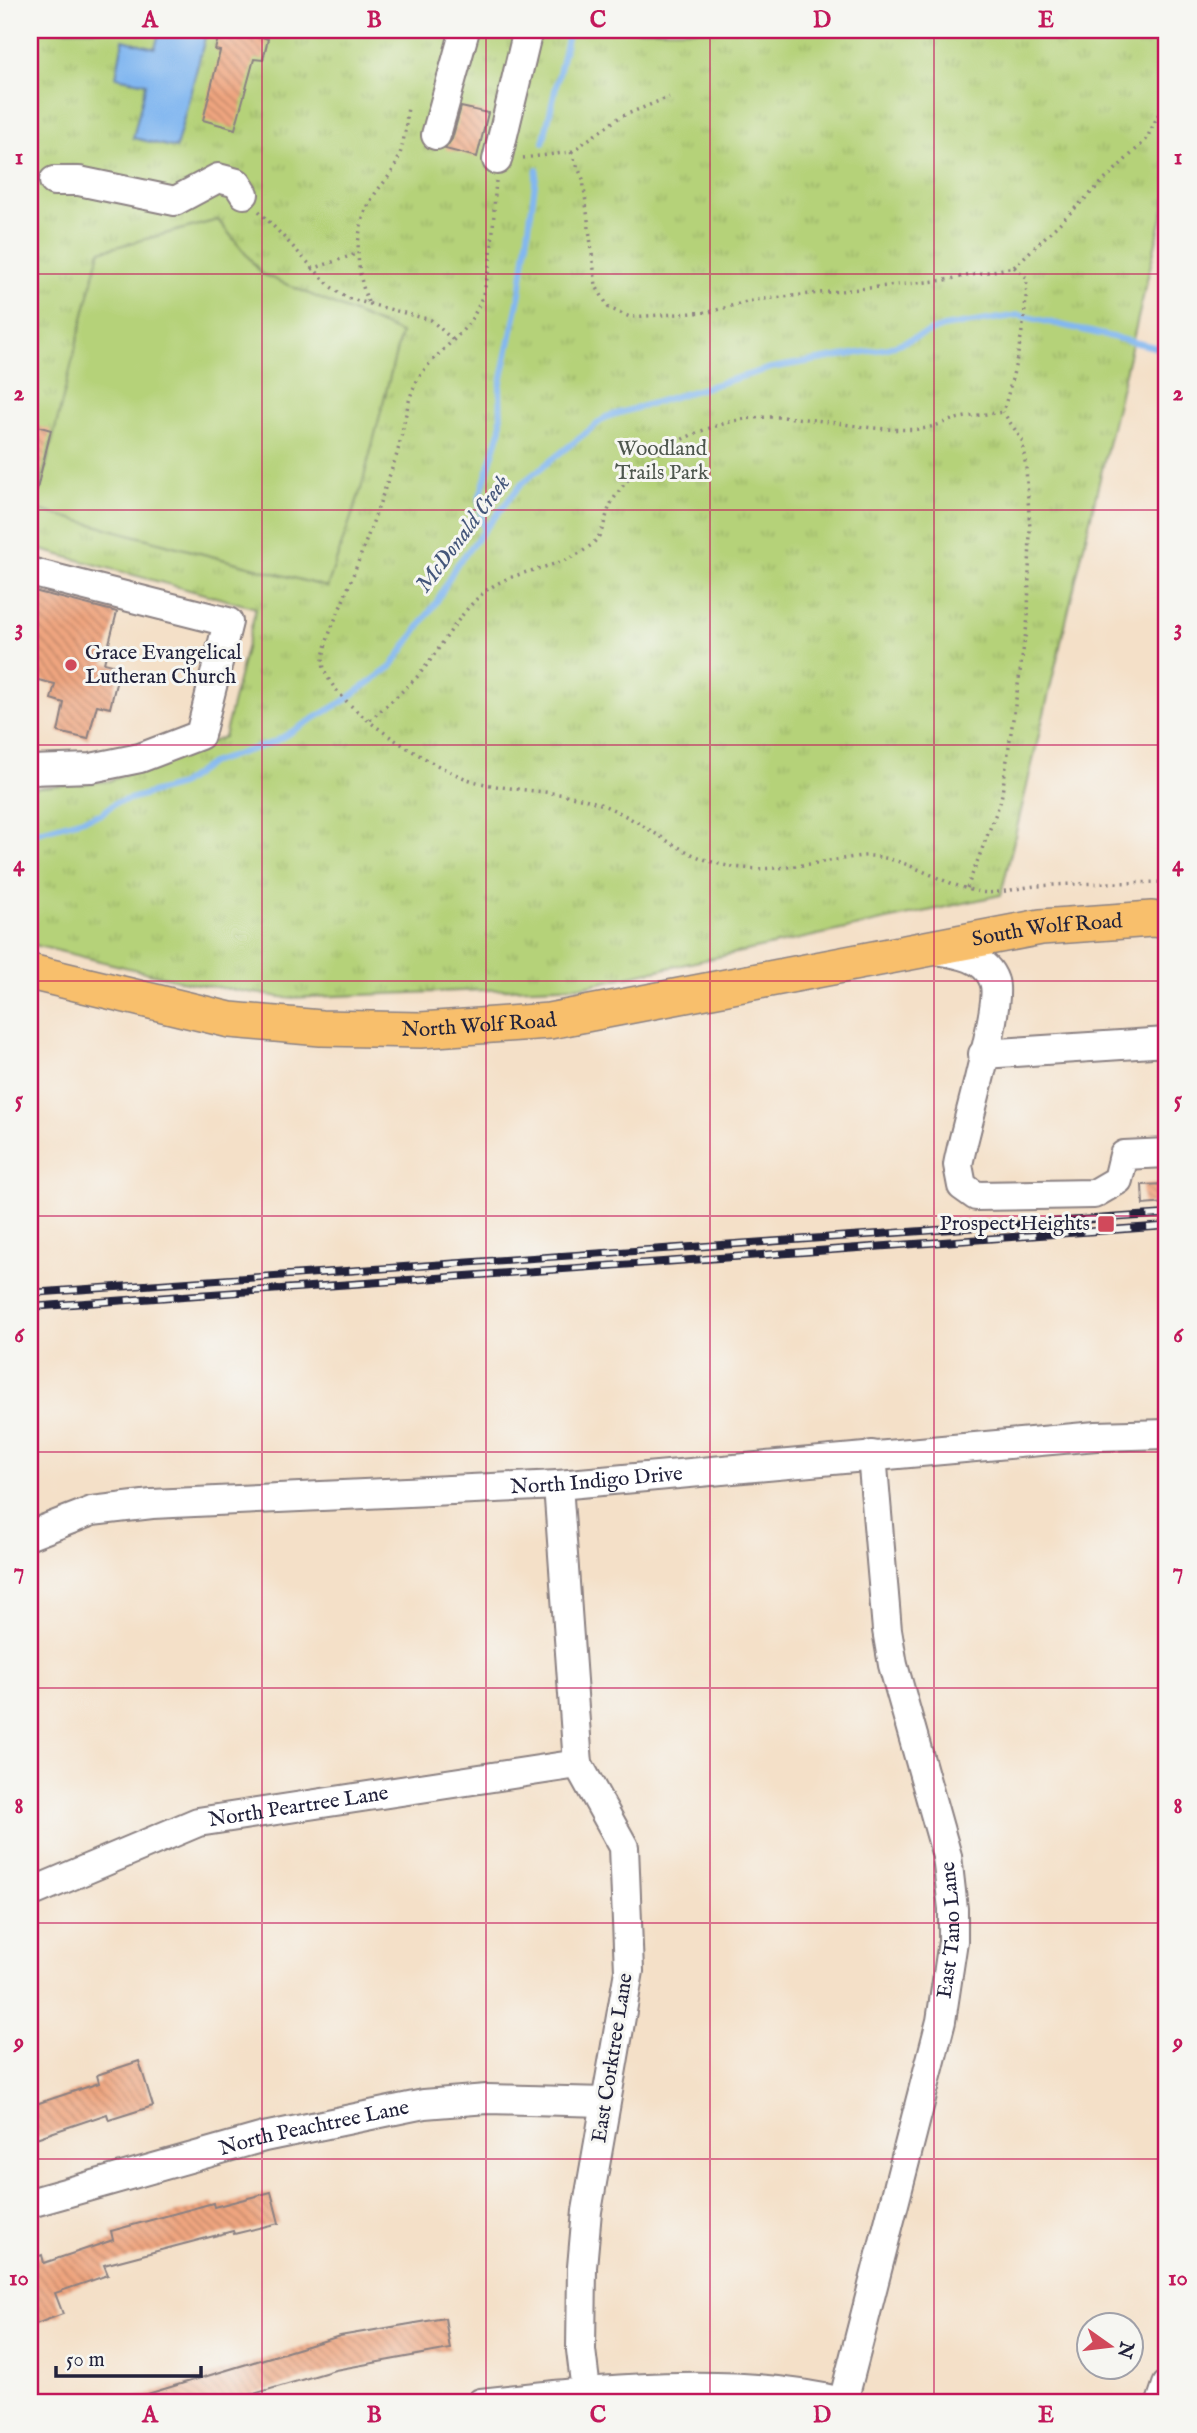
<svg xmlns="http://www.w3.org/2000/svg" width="1197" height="2433" font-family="'IM FELL English',serif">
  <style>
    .grass { fill: url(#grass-tufts); stroke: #6c7a5a; stroke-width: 2 }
    .pitch { fill: #b5d279; stroke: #6c7a5a; stroke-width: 2 }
    .water { fill: #82b7f0; stroke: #526c96; stroke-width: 2 }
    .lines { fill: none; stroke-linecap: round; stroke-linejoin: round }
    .stream { stroke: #82b7f0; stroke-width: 6 }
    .building { fill: url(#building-back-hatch) }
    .minor-casing { stroke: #8b8182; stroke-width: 32 }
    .major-casing { stroke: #8b8182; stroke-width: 38 }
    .path { stroke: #8b8182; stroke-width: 3.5; stroke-dasharray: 2 5; stroke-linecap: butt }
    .minor { stroke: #fff; stroke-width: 28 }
    .major { stroke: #f8bf6c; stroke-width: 35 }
    .rail-casing { stroke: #22223b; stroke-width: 8 }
    .rail { stroke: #f6f6f2; stroke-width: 5; stroke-dasharray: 16; stroke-linecap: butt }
    .grid { fill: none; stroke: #c2185b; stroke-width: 2; stroke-opacity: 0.55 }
    .poi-dot { fill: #d1495b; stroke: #f6f6f2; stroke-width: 2.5 }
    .labels { text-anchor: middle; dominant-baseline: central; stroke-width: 6; stroke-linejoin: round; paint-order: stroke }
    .park-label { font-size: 21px; fill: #4e574e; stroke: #f6f6f2 }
    .poi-label { font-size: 21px; fill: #22223b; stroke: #f6f6f2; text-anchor: start }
    .street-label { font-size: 21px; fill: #22223b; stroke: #f6f6f2 }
    .water-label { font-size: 23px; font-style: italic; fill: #44567a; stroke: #f6f6f2 }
    .neatline { fill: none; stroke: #c2185b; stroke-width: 2.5 }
    .grid-label { font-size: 23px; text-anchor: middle; font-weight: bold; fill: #c2185b }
  </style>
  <defs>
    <pattern id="grass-tufts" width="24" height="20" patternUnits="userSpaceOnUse" patternTransform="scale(1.75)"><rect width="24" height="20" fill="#b5d279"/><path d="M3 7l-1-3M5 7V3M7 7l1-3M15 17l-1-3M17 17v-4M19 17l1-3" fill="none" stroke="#9bb46a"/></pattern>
    <pattern id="building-back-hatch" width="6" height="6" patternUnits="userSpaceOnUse" patternTransform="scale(1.75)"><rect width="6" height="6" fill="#efa57f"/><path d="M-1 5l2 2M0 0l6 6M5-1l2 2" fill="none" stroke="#c18669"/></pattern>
  </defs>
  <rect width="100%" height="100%" fill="#f6f6f2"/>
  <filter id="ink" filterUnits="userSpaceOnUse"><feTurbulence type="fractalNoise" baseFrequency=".0143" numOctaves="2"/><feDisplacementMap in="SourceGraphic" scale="14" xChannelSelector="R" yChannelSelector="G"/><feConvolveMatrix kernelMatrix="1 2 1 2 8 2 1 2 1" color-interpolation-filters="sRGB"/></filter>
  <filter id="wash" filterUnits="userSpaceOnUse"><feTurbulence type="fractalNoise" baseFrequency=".00686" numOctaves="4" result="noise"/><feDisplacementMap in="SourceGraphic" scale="28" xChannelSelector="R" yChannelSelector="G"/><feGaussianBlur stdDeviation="1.57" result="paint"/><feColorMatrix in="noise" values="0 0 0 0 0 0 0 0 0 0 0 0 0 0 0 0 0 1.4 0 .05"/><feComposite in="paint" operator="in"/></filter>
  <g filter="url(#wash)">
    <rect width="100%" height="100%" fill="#f4e0c8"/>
    <polygon class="grass" points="36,30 1167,30 1167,196 1001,895 585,986 287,998 190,983 30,944 30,788 109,781 224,737 256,608 30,547 30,59"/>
    <polygon class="pitch" points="218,220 262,274 401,333 361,489 327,587 35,509 100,251"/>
    <polygon class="water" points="160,30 207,30 176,148 133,138 146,83 116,77 123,40 155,48"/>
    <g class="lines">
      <g class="stream">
        <polyline points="543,143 569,30"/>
        <polyline points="484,530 479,499 501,428 500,387 520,293 537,169"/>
        <polyline points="30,834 101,814 115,803 180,785 211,763 274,742 344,701 391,667 437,601 455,567 522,483 606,417 771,368 888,348 943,327 1019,315 1167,350"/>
      </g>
    </g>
    <g id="blocks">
      <g class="building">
        <polygon points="220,30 261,30 259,36 268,39 263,60 254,59 235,129 203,120 220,51 215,50"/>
        <polygon points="461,107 488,113 477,157 445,149 452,139"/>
        <polygon points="30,424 51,430 36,493 30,492"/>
        <polygon points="30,590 117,612 104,663 120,667 110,708 97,705 88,739 58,732 64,703 51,699 55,684 30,678"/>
        <polygon points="1167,1184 1167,1203 1143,1205 1142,1185"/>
        <polygon points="139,2061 153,2106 109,2120 107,2114 30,2140 30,2106 99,2083 97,2075"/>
        <polygon points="271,2192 279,2223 234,2234 233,2231 104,2265 108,2275 55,2293 63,2314 33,2325 30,2316 30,2259 42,2255 44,2263 113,2240 111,2231 213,2203 214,2207"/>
        <polygon points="445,2318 450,2349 335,2370 223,2403 132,2403 131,2399 340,2336"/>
      </g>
    </g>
  </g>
  <g filter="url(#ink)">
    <use href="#blocks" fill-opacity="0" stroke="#8b8182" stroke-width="2"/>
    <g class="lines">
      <defs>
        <g id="minor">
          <polyline points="436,135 465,30"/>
          <polyline points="497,160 528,30"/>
          <polyline points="54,181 79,181 175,201 218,178 237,183 244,194"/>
          <polyline points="30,572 228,622 200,735 140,758 91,768 30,770"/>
          <path d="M936,950c21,3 50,7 58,31 9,24 -30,149 -36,184l4,21 14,10 118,-2 24,-14 6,-25 43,-2"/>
          <polyline points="983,1054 1167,1042"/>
          <polyline points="558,1485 578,1764 624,1847 629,1971 587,2211 582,2267 581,2350 586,2391"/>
          <path id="s1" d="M30,1535l62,-24 60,-7 406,-19 538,-49 71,-2"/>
          <path id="s2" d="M30,1893l168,-71 380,-58"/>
          <path id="s3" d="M30,2203l234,-66 160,-33 63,-5 118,3"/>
          <path id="s4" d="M843,2402l98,-381 12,-80v-32l-6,-53 -54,-191 -6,-35 -15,-175"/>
          <path d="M481,2403c113,-13 255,-29 365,0"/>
          <polyline points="1161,2403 1167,2385"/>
        </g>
        <g id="major">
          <path id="s5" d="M30,972l200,48 91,8 100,2 128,-9 492,-94 111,-8 15,2"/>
        </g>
      </defs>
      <use href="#minor" class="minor-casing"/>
      <use href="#major" class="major-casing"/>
      <g class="path">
        <path d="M571,152l12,27 13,107 13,22 21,9 79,-5 45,-12 191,-20 69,-13 13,11c-1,46 -11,89 -24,134"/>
        <polyline points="523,158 571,152 620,117 669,97"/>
        <path d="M496,181c-4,41 -1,90 -19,128 -14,31 -49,46 -63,78 -9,21 -11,48 -18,70 -16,46 -32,91 -50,136 -7,20 -22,46 -23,68 0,42 117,112 154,121 42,11 88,7 128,24 44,18 80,55 130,61 32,5 68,-2 100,-7 11,-1 25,-5 36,-4 39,3 71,29 109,36 18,3 39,-5 57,-6 43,-3 87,-3 130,-4"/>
        <polyline points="259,211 331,287 347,298 431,320 453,340"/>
        <polyline points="1014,267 1146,140 1167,97"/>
        <polyline points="312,269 356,254"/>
        <path d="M368,302c-13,-34 -15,-73 5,-105 6,-10 14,-17 20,-27 11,-19 12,-41 15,-63"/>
        <path d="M370,720c16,-14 32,-28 47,-43 24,-27 41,-65 70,-87 32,-24 83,-20 110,-51 8,-11 9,-28 16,-39 26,-42 70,-66 117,-78 63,-16 126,12 190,7 14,-1 27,-9 41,-11 14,-3 28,-4 42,-6"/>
        <polyline points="967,888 1001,800 1028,618 1030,529 1026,468 1022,440 1003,412"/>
      </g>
      <use href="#minor" class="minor"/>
      <use href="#major" class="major"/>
      <defs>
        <g id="rail">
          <polyline points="30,1293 1167,1214"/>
          <polyline points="30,1307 1167,1226"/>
        </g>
      </defs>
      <use href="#rail" class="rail-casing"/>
      <use href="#rail" class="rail"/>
    </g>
  </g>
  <path class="grid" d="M262,30v2373M486,30v2373M710,30v2373M934,30v2373M30,274h1137M30,510h1137M30,745h1137M30,981h1137M30,1216h1137M30,1452h1137M30,1688h1137M30,1923h1137M30,2159h1137"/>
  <g class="poi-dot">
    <circle cx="71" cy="665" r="7"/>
    <rect x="1097" y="1215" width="18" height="18" rx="3.5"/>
  </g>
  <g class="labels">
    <g class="park-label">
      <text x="662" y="449">Woodland<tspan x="662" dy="24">Trails Park</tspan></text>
    </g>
    <g class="poi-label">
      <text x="85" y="653">Grace Evangelical<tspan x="85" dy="24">Lutheran Church</tspan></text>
      <text x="1090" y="1224" text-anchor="end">Prospect Heights</text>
    </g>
    <g class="street-label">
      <text stroke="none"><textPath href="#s5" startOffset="1032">South Wolf Road</textPath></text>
      <text stroke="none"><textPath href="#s5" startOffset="455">North Wolf Road</textPath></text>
      <text stroke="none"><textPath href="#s1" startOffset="572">North Indigo Drive</textPath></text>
      <text stroke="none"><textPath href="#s2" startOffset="284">North Peartree Lane</textPath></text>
      <text stroke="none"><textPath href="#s4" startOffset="485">East Tano Lane</textPath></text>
      <text transform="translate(613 2058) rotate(-81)">East Corktree Lane</text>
      <text stroke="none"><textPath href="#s3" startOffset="294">North Peachtree Lane</textPath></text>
    </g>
    <g class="water-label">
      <text transform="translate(463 534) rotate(-53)">McDonald Creek</text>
    </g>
  </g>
  <rect width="1197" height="2433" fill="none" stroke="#f6f6f2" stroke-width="77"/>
  <g transform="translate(1110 2346) rotate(104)"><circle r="33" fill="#f6f6f2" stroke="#a1a1a9" stroke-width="2"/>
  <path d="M0-5L12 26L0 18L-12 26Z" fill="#d1495b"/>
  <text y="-10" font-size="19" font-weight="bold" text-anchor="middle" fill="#22223b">N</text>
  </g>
  <path d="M56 2366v10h145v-10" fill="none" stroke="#22223b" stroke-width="3.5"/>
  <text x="66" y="2366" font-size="21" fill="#22223b" stroke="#f6f6f2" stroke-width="5" paint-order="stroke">50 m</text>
  <rect x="38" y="38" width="1120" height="2356" class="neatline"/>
  <g class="grid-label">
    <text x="150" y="27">A</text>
    <text x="374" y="27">B</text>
    <text x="598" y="27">C</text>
    <text x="822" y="27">D</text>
    <text x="1046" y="27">E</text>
    <text x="19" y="164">1</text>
    <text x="1178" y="164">1</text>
    <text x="19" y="400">2</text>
    <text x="1178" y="400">2</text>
    <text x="19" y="635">3</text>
    <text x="1178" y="635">3</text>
    <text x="19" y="871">4</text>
    <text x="1178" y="871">4</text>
    <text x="19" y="1107">5</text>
    <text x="1178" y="1107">5</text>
    <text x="19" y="1342">6</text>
    <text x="1178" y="1342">6</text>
    <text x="19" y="1578">7</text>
    <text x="1178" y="1578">7</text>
    <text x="19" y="1813">8</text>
    <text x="1178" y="1813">8</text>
    <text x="19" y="2049">9</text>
    <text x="1178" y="2049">9</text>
    <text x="19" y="2285">10</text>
    <text x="1178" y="2285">10</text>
    <text x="150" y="2422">A</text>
    <text x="374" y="2422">B</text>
    <text x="598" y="2422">C</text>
    <text x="822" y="2422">D</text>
    <text x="1046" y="2422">E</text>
  </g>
</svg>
